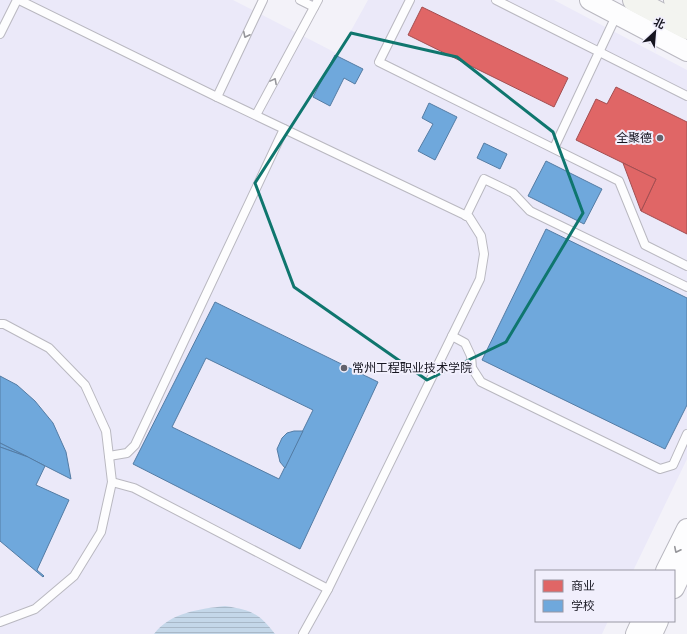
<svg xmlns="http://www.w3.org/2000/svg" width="687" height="634" font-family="Signika,'Noto Sans SC',sans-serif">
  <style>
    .built { fill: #ebe9f9 }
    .water { fill: url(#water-rules) }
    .shops { fill: #e06666; stroke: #a34e51 }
    .schools { fill: #6fa8dc; stroke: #547ca4; fill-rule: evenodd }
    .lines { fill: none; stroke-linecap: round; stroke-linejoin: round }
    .service-casing { stroke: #b9b8c0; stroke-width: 10 }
    .tertiary-casing { stroke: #b9b8c0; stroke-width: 22 }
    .secondary-casing { stroke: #b9b8c0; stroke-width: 24 }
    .service { stroke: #fdfdfe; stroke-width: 8 }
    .tertiary { stroke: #fdfdfe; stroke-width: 20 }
    .secondary { stroke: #f3f4f0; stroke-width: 22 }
    .oneway { stroke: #95959a }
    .marked { fill: none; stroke: #0f766e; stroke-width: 3; stroke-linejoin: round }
    .poi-dot { fill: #63626c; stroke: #f1effc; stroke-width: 1.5 }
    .labels { text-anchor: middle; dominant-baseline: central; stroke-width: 4; stroke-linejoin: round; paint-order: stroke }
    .poi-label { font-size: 12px; fill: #161520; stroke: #f1effc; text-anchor: end }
  </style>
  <defs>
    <pattern id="water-rules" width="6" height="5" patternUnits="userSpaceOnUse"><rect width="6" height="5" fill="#c4d7e9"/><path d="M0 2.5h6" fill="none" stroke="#a8b8c8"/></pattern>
  </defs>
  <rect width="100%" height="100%" fill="#f3f2f9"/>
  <polygon class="built" points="0,0 233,0 338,54 368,0 554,0 687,70 687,459 633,571 536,571 536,621 608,621 602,634 0,634"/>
  <path class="water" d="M225,606c26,4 34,7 50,28h-121c17,-22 46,-25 71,-28z"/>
  <g class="shops">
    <polygon points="422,7 568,78 554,107 408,35"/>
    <polygon points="616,87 687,122 687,234 641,211 656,179 576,140 596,99 607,104"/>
    <polygon points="623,163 656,179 641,211"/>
  </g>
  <g class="schools">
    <polygon points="335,55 363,69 355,84 344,78 330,106 313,97"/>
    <polygon points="429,103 457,117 435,160 418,151 433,124 422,118"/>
    <polygon points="484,143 507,154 500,169 477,158"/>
    <polygon points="546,161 602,189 584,224 528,196"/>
    <polygon points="546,229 687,298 687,405 665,449 482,360"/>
    <path d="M215,302l163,80 -78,167 -167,-85zM206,358l107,52 -34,69 -107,-52z"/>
    <polygon points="0,376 17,385 35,401 53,423 66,452 71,479 0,443"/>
    <polygon points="294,431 303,431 285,468 280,462 277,449 282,438 287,433"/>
    <polygon points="0,443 28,457 0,447"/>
    <polygon points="0,447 28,457 45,466 36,485 69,500 37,570 44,576 43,577 0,541"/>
  </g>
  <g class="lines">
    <defs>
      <g id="service">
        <polyline points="19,0 217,97 469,217 481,236 484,254 480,279 328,589 303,634"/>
        <polyline points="300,0 314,7"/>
        <polyline points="410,0 379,62 619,181 645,245 687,266"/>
        <polyline points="496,0 687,96"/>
        <polyline points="0,34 17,0"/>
        <polyline points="217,97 263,0"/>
        <polyline points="256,115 318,0"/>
        <polyline points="554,148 617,14"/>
        <polyline points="466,216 484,179 513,193 530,211 687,287"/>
        <polyline points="0,324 4,324 49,348 85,385 106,431 112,482 101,532 74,576 35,609 0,622"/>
        <polyline points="452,336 465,343 471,356 472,368 481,382 660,469 673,465 687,434"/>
        <polyline points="109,456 127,453 135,445 284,129"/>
        <polyline points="112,482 134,488 328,589"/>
      </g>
      <g id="tertiary">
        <polyline points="590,0 687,51"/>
        <polyline points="666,571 687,529"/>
        <polyline points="674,588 687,561"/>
        <polyline points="636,634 642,621"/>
        <polyline points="652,634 658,621"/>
      </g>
      <g id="secondary">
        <polyline points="634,0 687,28"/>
        <polyline points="675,0 687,6"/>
      </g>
    </defs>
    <use href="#service" class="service-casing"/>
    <use href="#tertiary" class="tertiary-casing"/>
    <use href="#secondary" class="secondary-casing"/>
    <use href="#service" class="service"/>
    <use href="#tertiary" class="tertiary"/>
    <use href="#secondary" class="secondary"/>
  </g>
  <defs><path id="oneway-chevron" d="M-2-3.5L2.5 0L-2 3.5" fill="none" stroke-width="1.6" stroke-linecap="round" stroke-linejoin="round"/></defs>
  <g class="oneway">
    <use href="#oneway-chevron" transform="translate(246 35) rotate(116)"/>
    <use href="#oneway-chevron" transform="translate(274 81) rotate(-62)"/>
    <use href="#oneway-chevron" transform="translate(677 550) rotate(116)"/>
  </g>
  <path class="marked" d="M351,33l106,24 96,75 30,81 -77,129 -79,38 -133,-93 -39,-104z"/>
  <g class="poi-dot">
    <circle cx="660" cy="138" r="4"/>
    <circle cx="344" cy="368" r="4"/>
  </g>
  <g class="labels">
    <g class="poi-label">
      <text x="652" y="138">全聚德</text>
      <text x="352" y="368" text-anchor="start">常州工程职业技术学院</text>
    </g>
  </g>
  <rect x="535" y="570" width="140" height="52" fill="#f1effc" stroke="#9998a4"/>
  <rect x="543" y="580" width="20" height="12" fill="#e06666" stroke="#9998a4"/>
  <text x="571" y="590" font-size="12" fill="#161520">商业</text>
  <rect x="543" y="600" width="20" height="12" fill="#6fa8dc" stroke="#9998a4"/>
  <text x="571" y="610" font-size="12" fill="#161520">学校</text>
  <g transform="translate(655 32) rotate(26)" stroke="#f1effc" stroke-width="3" paint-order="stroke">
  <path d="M0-3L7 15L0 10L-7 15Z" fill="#161520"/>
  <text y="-6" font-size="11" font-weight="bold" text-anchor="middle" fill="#161520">北</text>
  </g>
</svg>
